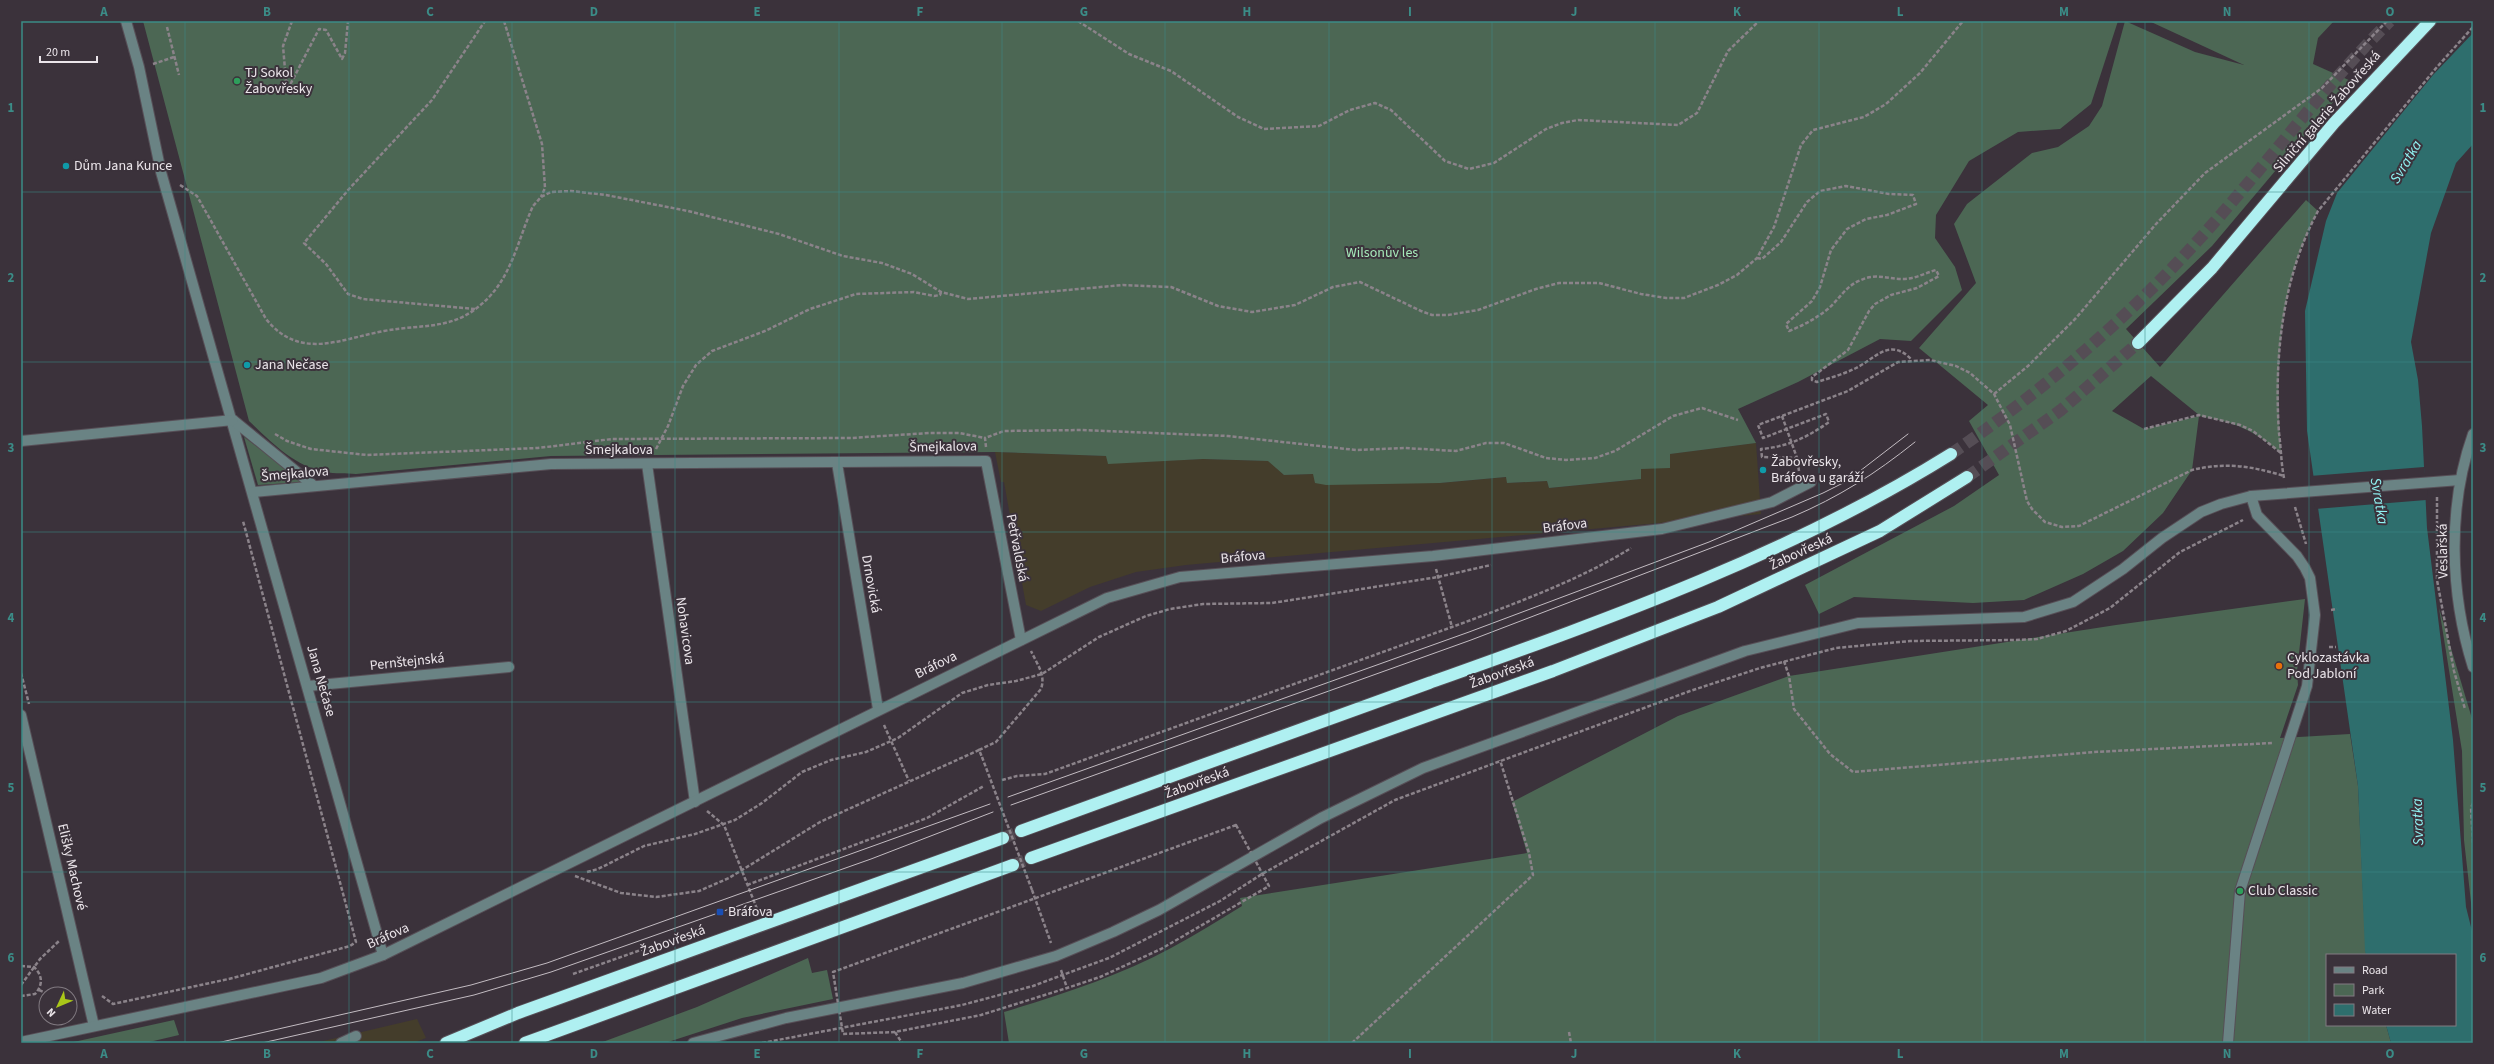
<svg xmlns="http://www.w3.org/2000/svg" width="2494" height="1064" font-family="'Source Sans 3',sans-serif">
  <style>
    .industrial { fill: #443d2b }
    .green { fill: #4c6754; fill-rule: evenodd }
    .water { fill: #2e6e6d }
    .pier { fill: #3b323b }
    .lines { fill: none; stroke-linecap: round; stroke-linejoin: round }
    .highway-tunnel { stroke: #554d55; stroke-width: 12; stroke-dasharray: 12 6; stroke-linecap: butt }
    .minor-casing { stroke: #574f57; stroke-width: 12 }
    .highway-casing { stroke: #574f57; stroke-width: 14 }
    .path { stroke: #8b838a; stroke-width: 2.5; stroke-dasharray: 4 2; stroke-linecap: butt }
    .minor { stroke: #6a8384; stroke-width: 10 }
    .highway { stroke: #aff0f1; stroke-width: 12 }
    .tram { stroke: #c3bcc2; stroke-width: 1 }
    .path-bridge { stroke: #8b838a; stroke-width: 2.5; stroke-dasharray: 4 2; stroke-linecap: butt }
    .grid { fill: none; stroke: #3b8c87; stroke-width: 1; stroke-opacity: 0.55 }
    .leisure-dot { fill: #2e9e5b; stroke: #3b323b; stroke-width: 1.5 }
    .culture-dot { fill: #0f9aa8; stroke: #3b323b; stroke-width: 1.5 }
    .food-dot { fill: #e8710a; stroke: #3b323b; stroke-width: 1.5 }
    .transit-dot { fill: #1a4fb4; stroke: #3b323b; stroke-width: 1.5 }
    .labels { text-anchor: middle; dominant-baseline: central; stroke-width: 4; stroke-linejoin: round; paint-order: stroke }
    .poi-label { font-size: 14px; fill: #ebe5ea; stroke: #3b323b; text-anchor: start }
    .street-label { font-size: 14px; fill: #ebe5ea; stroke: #3b323b }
    .park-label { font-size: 14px; fill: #a6eaba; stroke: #3b323b }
    .water-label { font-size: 15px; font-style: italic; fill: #91f5f5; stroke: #3b323b }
    .neatline { fill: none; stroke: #3b8c87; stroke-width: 1.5 }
    .grid-label { font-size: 13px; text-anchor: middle; font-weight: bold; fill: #3b8c87 }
  </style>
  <rect width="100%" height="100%" fill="#3b323b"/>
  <g class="industrial">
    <polygon points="1756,443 1761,514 1186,565 1136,572 1090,587 1041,611 1026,605 1004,482 1001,482 995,452 1107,456 1108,463 1203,459 1269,461 1284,475 1313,474 1440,483 1507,477 1507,483 1547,481 1549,488 1641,479 1640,469 1669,454"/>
    <polygon points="417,1019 426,1038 413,1043 315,1043"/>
  </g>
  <g class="green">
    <path d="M143,21h1975l-27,83 -31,25 -42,3 -49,29 -33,54 -1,23 20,29 7,23 -51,51 -31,-2 -82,43 -60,27 18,34 -86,11v14l-29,1v10l-92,9 -2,-7 -40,2 -1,-6 -66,6 -114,2 -11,-2 -2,-9 -29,1 -16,-14 -65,-2 -95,5 -2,-8 -111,-4 -444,4 -195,18c-10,-1 -21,0 -31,-2 -31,-6 -54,-30 -76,-51z"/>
    <path d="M2125,21l70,31 49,13 -95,-44h185l-16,17 -5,26 38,17 -139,165 -86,83 34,38 146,-167 12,11c-41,76 -43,158 -37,242 -28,-23 -46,-31 -82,-37l-7,54 -29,43 -40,38 -40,23 -59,26 -51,3 -119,-6 -35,17 -14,-29 149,-79 45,-31 -30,-54 19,-16 -69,-57 57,-65 -22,-59 13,-20 65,-51 26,-6 31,-21 13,-20zM2151,376l48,39v1l-55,13 -32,-18z"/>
    <polygon points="244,437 304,482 258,485"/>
    <path d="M2305,599l-8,72 1,14 -18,53 70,-4 8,52 8,169h-39v70h59l5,18h-1382l-5,-31c56,-17 115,-36 167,-64 24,-13 48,-28 71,-42l-2,-8 287,-45 -15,-51 166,-86 111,-40 327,-51z"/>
    <polygon points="2439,608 2473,722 2473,920 2464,840 2462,751"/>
    <polygon points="808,958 812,973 827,970 833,999 742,1018 665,1043 600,1043 697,1007"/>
    <polygon points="174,1020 179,1035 145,1043 69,1043"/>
  </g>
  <polygon class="water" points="2473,33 2473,144 2456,163 2431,233 2411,342 2418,380 2422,426 2427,528 2453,740 2466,907 2473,935 2473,1043 2391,1043 2386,1025 2455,1025 2455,955 2366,955 2365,951 2358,786 2307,431 2305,311 2326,221 2337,193 2433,75"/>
  <polygon class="pier" points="2424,467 2428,497 2426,500 2315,509 2310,476"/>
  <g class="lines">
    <g class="highway-tunnel">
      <path d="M1951,454c87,-60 168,-128 240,-206 69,-74 127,-156 199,-227"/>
      <polyline points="1967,477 2061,410 2138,343"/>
      <polyline points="1003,838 1021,831"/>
      <polyline points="1013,865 1031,858"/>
    </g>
    <defs>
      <g id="minor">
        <polyline points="126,21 139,67 161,172 383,955"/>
        <polyline points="233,420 314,486"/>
        <path d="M2473,434c-26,73 -23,160 0,233"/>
        <polyline points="21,441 233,420"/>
        <polyline points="837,463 878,709"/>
        <polyline points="647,464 695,802"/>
        <polyline points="253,492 551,464 986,461 1021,640"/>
        <polyline points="308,686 509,667"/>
        <polyline points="21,715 94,1026"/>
        <polyline points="21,1042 321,978 383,955 1107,598 1180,577 1433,556 1662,529 1772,502 1811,482"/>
        <polyline points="341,1043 356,1036"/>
        <polyline points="693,1043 786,1018 963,983 1056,956 1113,932 1159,910 1321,818 1423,768 1745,651 1858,623 2024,617 2073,602 2123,569 2162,538 2201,512 2221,504 2251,496 2460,480"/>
        <polyline points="2228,1043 2240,891 2307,686 2315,615 2310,578 2305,568 2297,556 2257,515 2251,496"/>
      </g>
      <g id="highway">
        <polyline points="2138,343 2212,268 2334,123 2430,21"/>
        <path d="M1021,831c136,-49 272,-100 408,-148 179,-64 360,-128 522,-229"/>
        <polyline points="1031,858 1553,671 1718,607 1880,531 1967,477"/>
        <polyline points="446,1043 518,1013 1003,838"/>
        <polyline points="525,1043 1013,865"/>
      </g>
    </defs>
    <use href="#minor" class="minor-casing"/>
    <use href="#highway" class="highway-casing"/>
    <g class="path">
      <polyline points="292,21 283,46 286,81 291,83 319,29 326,30 342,59 345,53 348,21"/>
      <polyline points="504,21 542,144 545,188 541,197"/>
      <polyline points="1078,21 1129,54 1171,71 1238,117 1264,129 1319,126 1350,110 1375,103 1391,110 1445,161 1469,169 1494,163 1546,129 1562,123 1578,120 1678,125 1697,113 1728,51 1759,21"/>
      <polyline points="167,27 179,75"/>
      <polyline points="153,64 174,57"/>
      <path d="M180,185l17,11 69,123c34,42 74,20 118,12 43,-8 72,1 106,-35 23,-25 29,-59 43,-90l8,-9 10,-5 20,-1 35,4 82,16 91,23 64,22 39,7 30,11 29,18 27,7 155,-14 48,2 47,19 34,6 43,-7 38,-18 27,-5 61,29 11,4h16l30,-5 58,-21 23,-6h40l42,11 25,4h18l34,-13 19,-10 20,-17 17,-31 27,-82 12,-15 51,-13 22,-13 34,-31 43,-52"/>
      <path d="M1757,258l5,1 19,-17 26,-40 13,-11 26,-5 43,8 24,1 3,9 -29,11 -21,4 -19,10 -16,21 -11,37 -8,14 -26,23 3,7c15,-6 28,-13 40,-23 11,-10 18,-23 32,-28 15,-7 27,-1 42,-1 12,0 22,-6 33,-9l3,6 -22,12 -26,7 -16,9 -6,7 -21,39 -36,27v3l5,2c13,-4 27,-8 39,-14 19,-9 33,-31 55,-9"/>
      <polyline points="475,309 363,299 348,294 326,264 304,243 349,189 432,100 485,21"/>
      <polyline points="1994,394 2028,366 2076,318 2156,224 2205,173 2322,88 2387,21"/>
      <polyline points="1782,416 1797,458"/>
      <polyline points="2144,429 2199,415 2240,425 2253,431 2281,453"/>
      <polyline points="275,434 287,441 311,449 367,455 538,448 612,439 851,438 929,433 959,433 985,438"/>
      <polyline points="986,447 985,438 1004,431 1081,430 1228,436 1356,450 1405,448 1456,451 1486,443 1504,443 1546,458 1566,460 1595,458 1615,451 1673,416 1702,408 1738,420"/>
      <polyline points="656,449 668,426 683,386 696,365 712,351 765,331 810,309 856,294 914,292 934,296 940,295 941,292"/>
      <path d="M1799,471l-2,-13 -35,-1 -1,-8c26,-2 47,-12 68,-27l-3,-8 -63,24 -5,-13 90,-34 50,-29 32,-2 26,6 14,7 24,21 16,31 17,76 5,8 13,13 17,5 17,-1 113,-56c33,-8 60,-4 92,6"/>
      <path d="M2284,478c-3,-15 -3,-31 -5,-45 -5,-76 3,-155 39,-222l119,-144 36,-40"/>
      <polyline points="2437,497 2437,580 2454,671 2465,709"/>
      <polyline points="2295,507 2306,544"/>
      <polyline points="1436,569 1452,627"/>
      <polyline points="2331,610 2337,609"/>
      <polyline points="2329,647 2336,647"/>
      <polyline points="1784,661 1789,676 1794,709 1830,754 1853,772 2094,752 2273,743"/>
      <polyline points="21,673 29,704"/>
      <polyline points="884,725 909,781"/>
      <path d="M979,750l17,-8 45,-53c5,-14 -4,-25 -10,-38"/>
      <path d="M1002,780l15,-4 28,-2 407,-147c57,-21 128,-47 179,-79"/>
      <polyline points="2473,803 2471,808 2473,843"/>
      <polyline points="707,811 724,825 757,909 755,910"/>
      <polygon points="1236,825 1269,886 1161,949 1100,977 1067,988 981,1015 895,1032 843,1034 833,972"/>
      <polyline points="587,872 598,869 644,846 695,834 735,820 762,803 802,772 831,760 866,752 898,738 962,693 988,685 1016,681 1042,674 1099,637 1146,616 1170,609 1203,604 1272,603 1438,577 1491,565"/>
      <polyline points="575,876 621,893 656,897 699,891 729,878 820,822 979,750 982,757"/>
      <polyline points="747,885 927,818 984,786"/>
      <polyline points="1032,890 1051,943"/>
      <path d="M21,966l13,1c9,9 9,18 1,27l-14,2"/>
      <polyline points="1061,970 1067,988"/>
      <polyline points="573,974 669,940"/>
      <polyline points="21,985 40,959 59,941"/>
      <polyline points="39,990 48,994"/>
      <polyline points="102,996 113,1004 233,978 350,946 356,942 243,521"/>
      <polyline points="70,1009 74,1011"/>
      <polyline points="895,1032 902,1043"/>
      <polyline points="1569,1032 1571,1043"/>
      <polyline points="762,1043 962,1005 1033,986 1076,970 1109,958 1220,901 1262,874 1395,800 1690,691 1760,668 1836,648 1910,641 2016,640 2037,639 2066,631 2110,608 2180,552 2243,520"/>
      <polyline points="1352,1043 1533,875 1529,853 1500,760"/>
    </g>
    <use href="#minor" class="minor"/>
    <use href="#highway" class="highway"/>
    <g class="tram">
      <polyline points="1008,797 1469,632 1709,542 1823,493 1847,481 1908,434"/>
      <path d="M1011,805l460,-165 321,-123c47,-20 83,-43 123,-75"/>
      <polyline points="217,1043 471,985 547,963 990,804"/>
      <polyline points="262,1043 474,995 551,972 871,859 993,812"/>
    </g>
    <polyline class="path-bridge" points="982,757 1032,890"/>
  </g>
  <path class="grid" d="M185,21v1022M349,21v1022M512,21v1022M675,21v1022M839,21v1022M1002,21v1022M1165,21v1022M1329,21v1022M1492,21v1022M1655,21v1022M1819,21v1022M1982,21v1022M2145,21v1022M2309,21v1022M21,192h2452M21,362h2452M21,532h2452M21,702h2452M21,872h2452"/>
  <g class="leisure-dot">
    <circle cx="237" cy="81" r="4"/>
    <circle cx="2240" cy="891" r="4"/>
  </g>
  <g class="culture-dot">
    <circle cx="66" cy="166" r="4"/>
    <circle cx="247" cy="365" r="4"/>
    <circle cx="1763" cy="470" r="4"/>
  </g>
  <circle class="food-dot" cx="2279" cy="666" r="4"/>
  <rect class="transit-dot" x="716" y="908" width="8" height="8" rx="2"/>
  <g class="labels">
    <g class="poi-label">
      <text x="245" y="73">TJ Sokol<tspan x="245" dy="16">Žabovřesky</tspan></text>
      <text x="74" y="166">Dům Jana Kunce</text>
      <text x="255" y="365">Jana Nečase</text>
      <text x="1771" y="462">Žabovřesky,<tspan x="1771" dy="16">Bráfova u garáží</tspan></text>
      <text x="2287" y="658">Cyklozastávka<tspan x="2287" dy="16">Pod Jabloní</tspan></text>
      <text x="2248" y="891">Club Classic</text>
      <text x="728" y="912">Bráfova</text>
    </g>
    <g class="street-label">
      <text transform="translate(2327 112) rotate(-49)">Silniční galerie Žabovřeská</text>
      <text transform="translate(943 447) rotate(-1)">Šmejkalova</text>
      <text x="619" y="450">Šmejkalova</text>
      <text transform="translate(295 474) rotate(-5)">Šmejkalova</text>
      <text transform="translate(1565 526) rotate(-7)">Bráfova</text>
      <text transform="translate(1017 548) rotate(79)">Petřvaldská</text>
      <text transform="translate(2443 551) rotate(-91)">Veslařská</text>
      <text transform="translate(1801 552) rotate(-25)">Žabovřeská</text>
      <text transform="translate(1243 557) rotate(-5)">Bráfova</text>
      <text transform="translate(871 584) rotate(80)">Drnovická</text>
      <text transform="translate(685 631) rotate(82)">Nohavicova</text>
      <text transform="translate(407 662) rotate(-6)">Pernštejnská</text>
      <text transform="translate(936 665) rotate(-26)">Bráfova</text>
      <text transform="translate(1502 673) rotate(-20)">Žabovřeská</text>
      <text transform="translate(321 681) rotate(74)">Jana Nečase</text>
      <text transform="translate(1197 783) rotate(-20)">Žabovřeská</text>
      <text transform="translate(72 867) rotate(77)">Elišky Machové</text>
      <text transform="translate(388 936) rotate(-24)">Bráfova</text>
      <text transform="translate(673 941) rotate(-20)">Žabovřeská</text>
    </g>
    <g class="park-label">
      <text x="1382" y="253">Wilsonův les</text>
    </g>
    <g class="water-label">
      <text transform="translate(2406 162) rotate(-59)">Svratka</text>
      <text transform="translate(2379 501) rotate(80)">Svratka</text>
      <text transform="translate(2418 822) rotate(-92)">Svratka</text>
    </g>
  </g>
  <rect width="2494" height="1064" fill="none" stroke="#3b323b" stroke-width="44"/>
  <rect x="2326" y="954" width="130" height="72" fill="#3b323b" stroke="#817a81"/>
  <rect x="2334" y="967" width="20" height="6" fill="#6a8384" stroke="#817a81"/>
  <text x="2362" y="974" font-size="12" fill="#ebe5ea">Road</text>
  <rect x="2334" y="984" width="20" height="12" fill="#4c6754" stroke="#817a81"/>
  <text x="2362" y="994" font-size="12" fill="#ebe5ea">Park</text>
  <rect x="2334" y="1004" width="20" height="12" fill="#2e6e6d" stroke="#817a81"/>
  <text x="2362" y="1014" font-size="12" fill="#ebe5ea">Water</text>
  <g transform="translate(58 1006) rotate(226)"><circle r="19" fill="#3b323b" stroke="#817a81"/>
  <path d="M0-3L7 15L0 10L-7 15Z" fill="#aac719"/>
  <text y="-6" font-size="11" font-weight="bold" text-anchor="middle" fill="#ebe5ea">N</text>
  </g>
  <path d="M40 56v6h57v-6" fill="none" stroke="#ebe5ea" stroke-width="2"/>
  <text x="46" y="56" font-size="12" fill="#ebe5ea" stroke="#3b323b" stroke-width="3" paint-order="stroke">20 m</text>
  <rect x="22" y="22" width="2450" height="1020" class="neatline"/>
  <g class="grid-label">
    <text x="104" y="16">A</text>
    <text x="267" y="16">B</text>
    <text x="430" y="16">C</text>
    <text x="594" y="16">D</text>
    <text x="757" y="16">E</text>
    <text x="920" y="16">F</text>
    <text x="1084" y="16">G</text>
    <text x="1247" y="16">H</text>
    <text x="1410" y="16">I</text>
    <text x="1574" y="16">J</text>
    <text x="1737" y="16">K</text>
    <text x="1900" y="16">L</text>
    <text x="2064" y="16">M</text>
    <text x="2227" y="16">N</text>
    <text x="2390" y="16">O</text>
    <text x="11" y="112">1</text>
    <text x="2483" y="112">1</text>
    <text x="11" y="282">2</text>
    <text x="2483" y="282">2</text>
    <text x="11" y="452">3</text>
    <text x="2483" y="452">3</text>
    <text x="11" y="622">4</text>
    <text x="2483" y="622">4</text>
    <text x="11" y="792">5</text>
    <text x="2483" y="792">5</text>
    <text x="11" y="962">6</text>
    <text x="2483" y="962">6</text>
    <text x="104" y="1058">A</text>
    <text x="267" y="1058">B</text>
    <text x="430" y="1058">C</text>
    <text x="594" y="1058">D</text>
    <text x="757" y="1058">E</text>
    <text x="920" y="1058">F</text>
    <text x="1084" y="1058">G</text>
    <text x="1247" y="1058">H</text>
    <text x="1410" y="1058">I</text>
    <text x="1574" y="1058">J</text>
    <text x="1737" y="1058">K</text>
    <text x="1900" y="1058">L</text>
    <text x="2064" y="1058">M</text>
    <text x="2227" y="1058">N</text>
    <text x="2390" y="1058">O</text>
  </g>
</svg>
